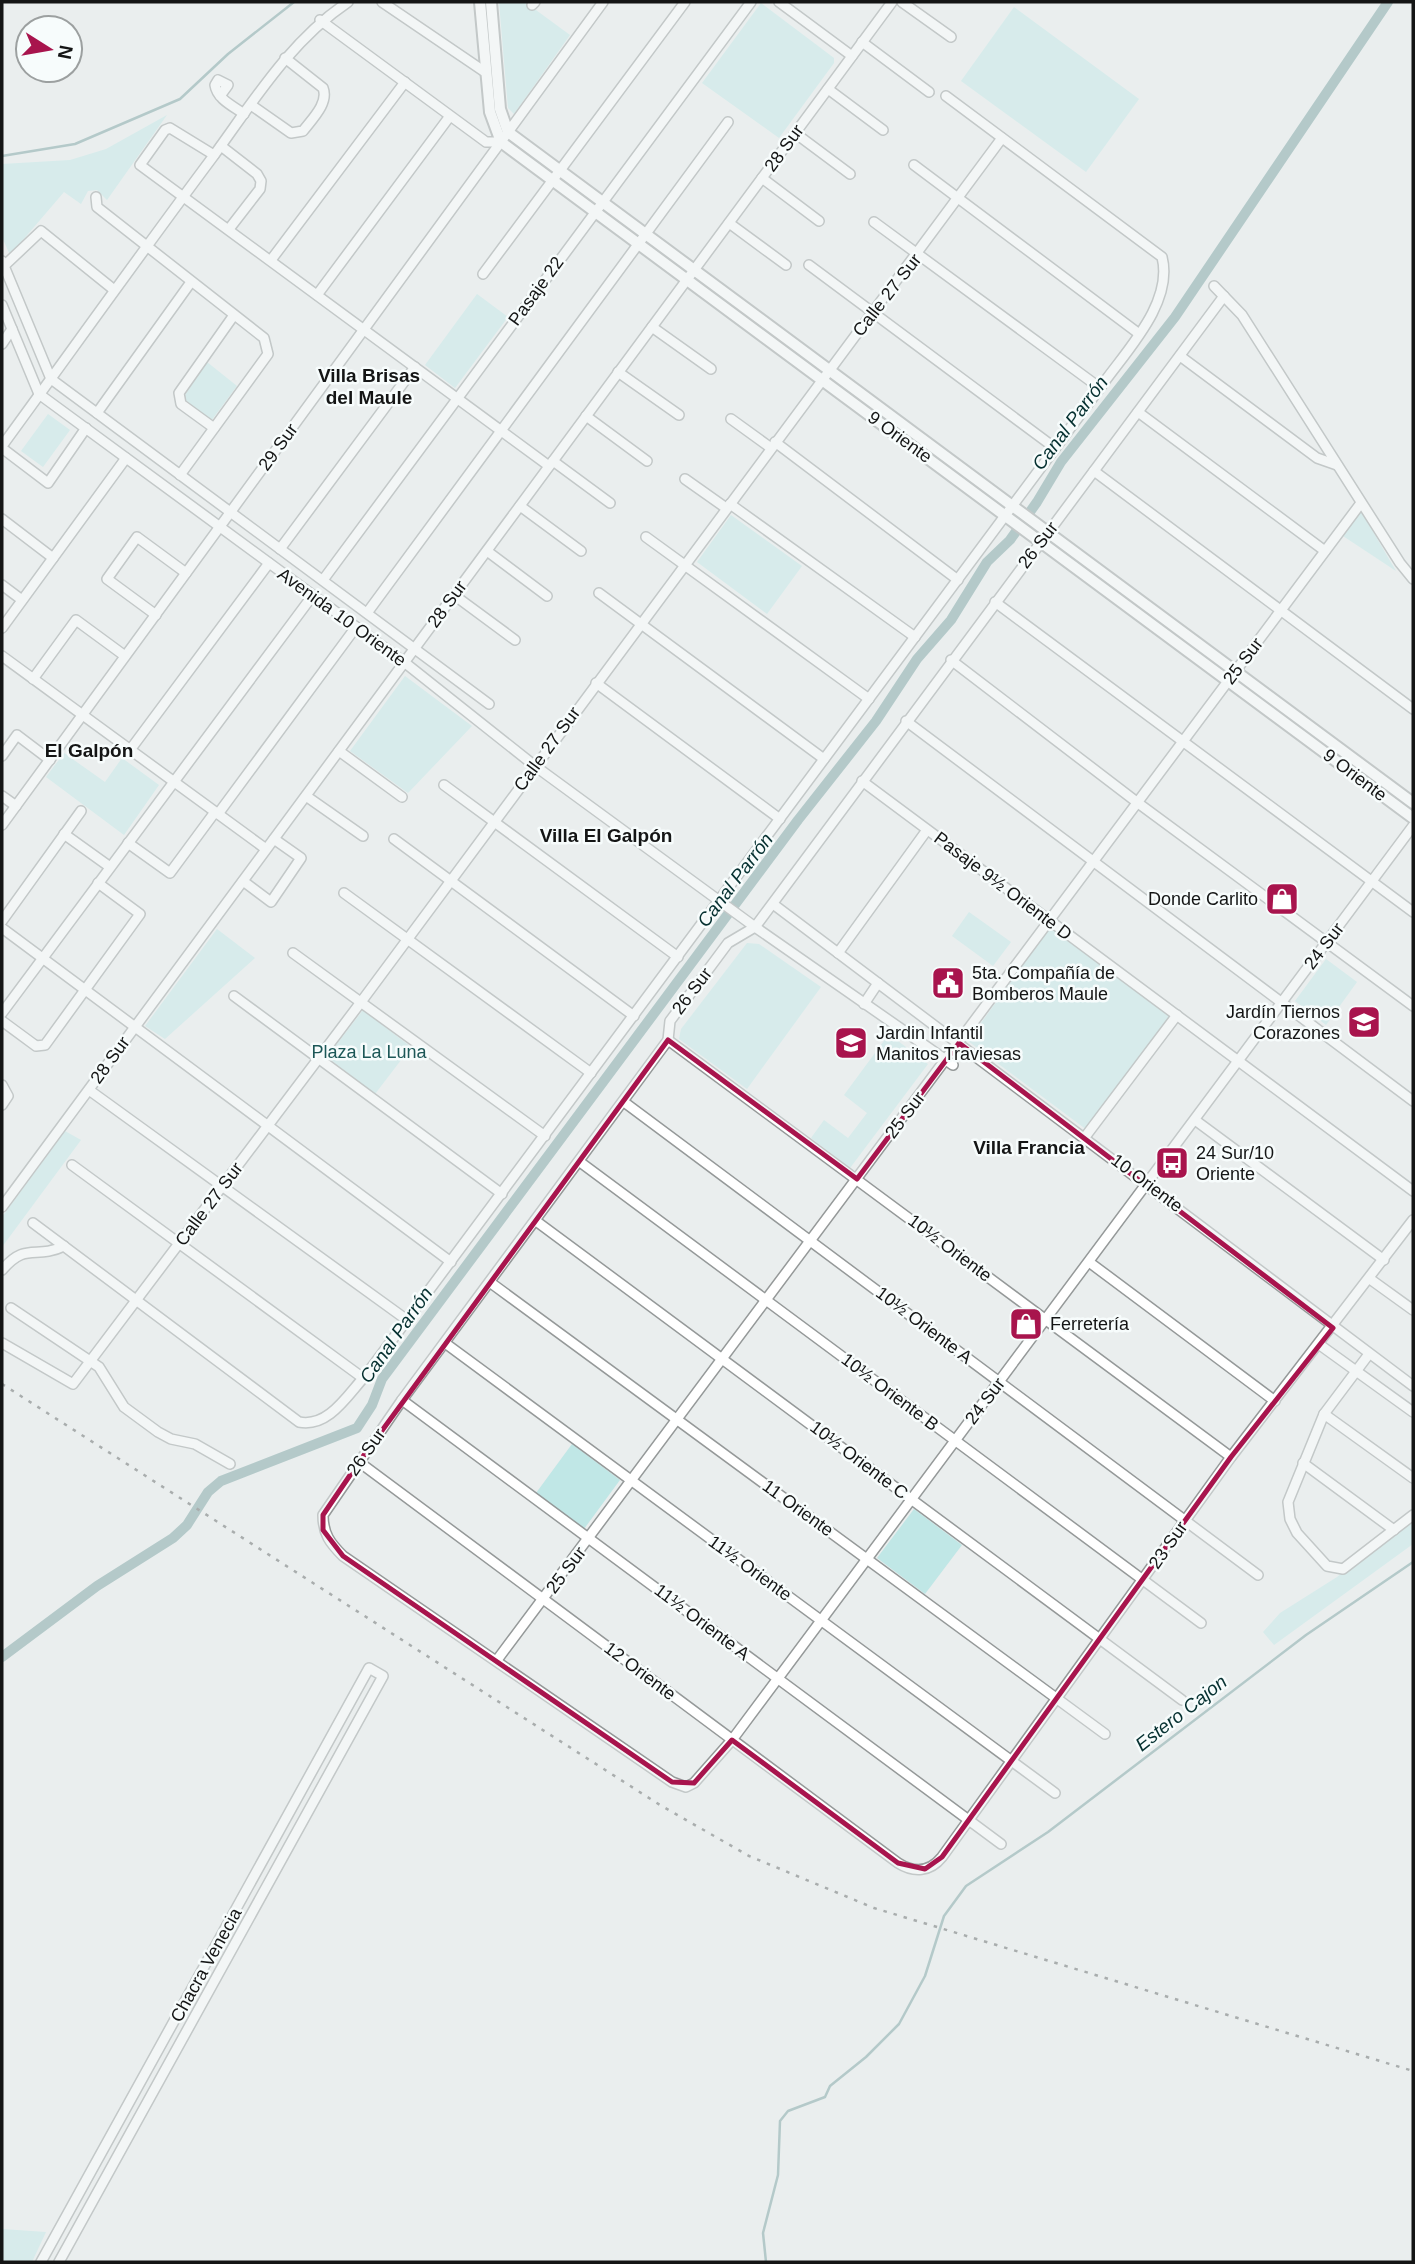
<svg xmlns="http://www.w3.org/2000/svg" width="1415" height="2264" font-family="Helvetica,sans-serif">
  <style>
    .green { fill: #c0e7e6 }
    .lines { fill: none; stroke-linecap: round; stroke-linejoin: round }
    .stream { stroke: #749c9c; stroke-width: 2.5 }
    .canal { stroke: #749c9c; stroke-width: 10 }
    .minor-casing { stroke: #959999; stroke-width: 12 }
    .tertiary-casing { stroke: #959999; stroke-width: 14 }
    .minor { stroke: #fff; stroke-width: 9 }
    .tertiary { stroke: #fff; stroke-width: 10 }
    .rail { stroke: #5b5d5d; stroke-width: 2.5; stroke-dasharray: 3.5 7; stroke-linecap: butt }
    .marked { fill: none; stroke: #a8144d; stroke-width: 5; stroke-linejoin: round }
    .labels { text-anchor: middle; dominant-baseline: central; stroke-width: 5; stroke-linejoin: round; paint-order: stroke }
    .street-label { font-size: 18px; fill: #141515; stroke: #f7fcfc }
    .poi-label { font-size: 18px; fill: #141515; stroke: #f7fcfc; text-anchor: start }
    .park-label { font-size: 18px; fill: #1c5757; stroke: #f7fcfc }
    .neighbourhood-label { font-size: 19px; font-weight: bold; fill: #141515; stroke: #f7fcfc }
    .water-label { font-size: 19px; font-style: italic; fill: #053030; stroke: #f7fcfc }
  </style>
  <rect width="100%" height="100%" fill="#eaeeee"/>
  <g class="green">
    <polygon points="499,2 525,2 570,35 514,114 508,108"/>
    <polygon points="761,3 834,58 834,63 779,138 702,83"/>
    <polygon points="1014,7 1139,99 1086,172 961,81"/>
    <polygon points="167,115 107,200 97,190 88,191 81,204 64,192 10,255 2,237 2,164 70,160 106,149"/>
    <polygon points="477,294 508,317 455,388 425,365"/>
    <polygon points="207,362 237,386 211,421 183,398"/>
    <polygon points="48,414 70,430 43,467 21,451"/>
    <polygon points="1361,511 1396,571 1343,536"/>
    <polygon points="731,515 802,566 767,614 697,562"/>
    <polygon points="405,676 472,726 408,793 350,751"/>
    <polygon points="64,753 105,782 122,758 159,785 124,835 46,777"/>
    <polygon points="969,912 1011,942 993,966 952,936"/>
    <polygon points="1051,926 1168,1014 1169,1018 1087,1130 968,1041"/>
    <polygon points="217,929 255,958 165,1039 145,1026"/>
    <polygon points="747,943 759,944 821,987 747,1089 679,1039 681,1029"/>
    <polygon points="1326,959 1357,982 1326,1025 1295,1001"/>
    <polygon points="363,1010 411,1047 375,1094 327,1057"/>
    <polygon points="889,1034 928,1064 850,1168 811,1138 824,1120 848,1138 867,1113 844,1095"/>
    <polygon points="65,1131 81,1140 2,1247 2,1217"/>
    <polygon points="572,1444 620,1480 584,1529 536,1493"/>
    <polygon points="914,1509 962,1545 925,1594 877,1558"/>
    <polygon points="1413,1519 1413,1544 1274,1645 1263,1632 1280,1613 1337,1577"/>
    <polygon points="2,2229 46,2232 32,2262 2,2262"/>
  </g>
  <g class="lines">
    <g class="stream">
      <polyline points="2,156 75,144 180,99 228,54 294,2"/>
      <polyline points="766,2262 763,2233 778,2175 780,2121 788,2111 825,2097 830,2086 866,2057 899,2024 925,1976 944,1916 966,1886 1048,1832 1306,1635 1413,1562"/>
    </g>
    <polyline class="canal" points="2,1657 97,1586 173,1538 187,1525 208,1492 221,1481 357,1428 372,1405 382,1379 798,820 876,721 917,659 951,620 987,562 1010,540 1037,502 1061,462 1175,317 1388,2"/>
    <defs>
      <g id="minor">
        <polyline points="382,2 485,72"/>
        <polyline points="779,2 852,56"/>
        <polyline points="902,2 951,37"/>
        <polyline points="532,5 535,2"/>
        <polyline points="320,20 486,142 501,142"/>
        <polyline points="862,42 929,92"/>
        <polyline points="828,89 883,130"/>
        <path d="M220,96l8,-11 -10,-5 -3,5c2,14 18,21 29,29"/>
        <path d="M251,105l40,28 12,-2c9,-12 26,-28 20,-43l-38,-30"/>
        <polyline points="795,133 850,174"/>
        <polyline points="221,146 257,174 261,181 260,189 229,229"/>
        <polyline points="214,155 170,128 165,130 140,165 549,466"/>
        <polyline points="914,165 1138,333"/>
        <polyline points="762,178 819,221"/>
        <polyline points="96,197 97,207 264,338 268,354 180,475"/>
        <polyline points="874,222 1100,388"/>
        <polyline points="729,223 786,265"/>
        <polyline points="271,260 405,82"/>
        <polyline points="2,261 51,379 489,704"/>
        <polyline points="809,265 1055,448"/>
        <polyline points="4,266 41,231 113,289"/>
        <polyline points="483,274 685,2"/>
        <polyline points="1214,286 1242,315 1400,563 1413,579"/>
        <polyline points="317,295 450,116"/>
        <path d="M1224,296l-469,631 -27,16 -58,78 -2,19 -266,360 -79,115c0,19 7,28 20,41l329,226 14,5 8,-4 38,-43 681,-914"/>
        <polyline points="2,305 39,394 404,662 535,766 755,927 953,1065"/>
        <polyline points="652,327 711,369"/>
        <polyline points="2,344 12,329"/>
        <polyline points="1180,356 1317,458 1337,465"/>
        <polyline points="618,372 679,415"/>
        <polyline points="1138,412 1325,551"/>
        <polyline points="97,413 191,282"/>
        <polyline points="586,416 647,461"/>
        <polyline points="731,419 771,448"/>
        <polyline points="214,428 181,404 179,393 234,315"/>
        <polyline points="775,442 958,580"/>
        <path d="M2,446c70,-96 139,-193 210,-288 41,-56 78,-117 136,-156"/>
        <polyline points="2,448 48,483 86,428"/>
        <polyline points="553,461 610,503"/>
        <polyline points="1094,471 1413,709"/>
        <polyline points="685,479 726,508"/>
        <polyline points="730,504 915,637"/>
        <polyline points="520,506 581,551"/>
        <polyline points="2,519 53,558"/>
        <polyline points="646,537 869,699"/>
        <polyline points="280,549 415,367"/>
        <polyline points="487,551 547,596"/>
        <polyline points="323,580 751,2"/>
        <polyline points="2,585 22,600"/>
        <polyline points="599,593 824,759"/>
        <polyline points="454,595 515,640"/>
        <polyline points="995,602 1413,912"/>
        <polyline points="367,613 728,122"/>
        <polyline points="156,615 107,579 137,537 186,573"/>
        <polyline points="2,628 126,458"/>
        <polyline points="2,656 266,849"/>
        <polyline points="951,660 1138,803 1413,1006"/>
        <polyline points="33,679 76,620 125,656"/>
        <polyline points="596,683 780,819"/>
        <polyline points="906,721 1413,1101"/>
        <polyline points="130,750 269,563"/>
        <polyline points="339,751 402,797"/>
        <polyline points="2,756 17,735 50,760"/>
        <polyline points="862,781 1413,1191"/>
        <polyline points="444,785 678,957"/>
        <polyline points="2,796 16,806"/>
        <polyline points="306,796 363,836"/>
        <polyline points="218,814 356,627"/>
        <polyline points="2,825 603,2"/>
        <polyline points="64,834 110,867"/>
        <polyline points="394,839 634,1016"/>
        <polyline points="128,843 170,873 215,812"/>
        <polyline points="243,881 271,902 301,858 274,839"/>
        <polyline points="344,893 591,1073"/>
        <polyline points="773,904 1413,1386"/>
        <polyline points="2,921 81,811"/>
        <polyline points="2,928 451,1262"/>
        <polyline points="293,953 545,1136"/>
        <polyline points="838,953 927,830"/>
        <polyline points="234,996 502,1194"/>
        <polyline points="864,1004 878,983"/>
        <polyline points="2,1013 313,595"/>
        <polyline points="2,1021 36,1046 45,1045 140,914 98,883"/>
        <polyline points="668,1040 1231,1457"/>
        <polyline points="2,1085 8,1096 2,1105"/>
        <polyline points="89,1090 407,1320"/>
        <polyline points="624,1102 1258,1575"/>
        <polyline points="1195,1120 1384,1260"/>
        <polyline points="1085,1137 1177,1015"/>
        <polyline points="580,1162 1201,1623"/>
        <polyline points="72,1165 363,1378"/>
        <polyline points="2,1207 892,2"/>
        <polyline points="536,1221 1182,1700"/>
        <path d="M33,1223l266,199c30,6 49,-28 67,-47l734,-987c24,-35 74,-84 62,-131l-216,-161"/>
        <polyline points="1089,1262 1275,1401"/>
        <path d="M2,1270c25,-29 33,-10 62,-24"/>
        <polyline points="1370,1279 1413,1310"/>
        <polyline points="491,1283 1105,1734"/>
        <polyline points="11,1308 99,1367 124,1407 158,1432 171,1439 195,1444 230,1464"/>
        <polyline points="2,1343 73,1384 361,1002 1002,138"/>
        <polyline points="445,1343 1055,1793"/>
        <polyline points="1320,1345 1413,1412"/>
        <polyline points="1369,1354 1324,1414 1288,1502 1290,1519 1297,1533 1327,1566 1343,1569 1413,1515"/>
        <polyline points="402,1400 1001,1844"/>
        <polyline points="1324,1414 1413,1478"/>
        <path d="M359,1462l539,401c16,10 32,9 44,-6l289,-400 182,-237"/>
        <polyline points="1303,1463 1394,1530"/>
        <polyline points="497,1660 1361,503"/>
        <polyline points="41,2262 369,1668 383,1676 59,2262"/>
      </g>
      <g id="tertiary">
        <polyline points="480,2 490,112 501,142 1413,818"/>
        <polyline points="491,2 500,109 508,132 1413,803"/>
      </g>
    </defs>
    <use href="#minor" class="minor-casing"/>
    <use href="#tertiary" class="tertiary-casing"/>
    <use href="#minor" class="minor"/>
    <use href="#tertiary" class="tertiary"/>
    <polyline class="rail" points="2,1384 660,1805 749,1856 874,1908 1413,2071"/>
  </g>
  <path d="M0 0H1415V2264H0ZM668,1040l189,139 102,-136 374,285 -102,129 -289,400 -17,12 -27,-6 -166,-123 -38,43 -22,-1 -329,-226 -20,-26v-15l36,-53z" fill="#eaeeee" fill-opacity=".55" fill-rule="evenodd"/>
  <path class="marked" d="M668,1040l189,139 102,-136 374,285 -102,129 -289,400 -17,12 -27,-6 -166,-123 -38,43 -22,-1 -329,-226 -20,-26v-15l36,-53z"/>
  <defs>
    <symbol id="shop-square" viewBox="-11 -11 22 22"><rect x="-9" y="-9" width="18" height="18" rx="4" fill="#a8144d" stroke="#f7fcfc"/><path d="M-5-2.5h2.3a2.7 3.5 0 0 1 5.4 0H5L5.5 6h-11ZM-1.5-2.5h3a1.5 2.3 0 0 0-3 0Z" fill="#fff"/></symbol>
    <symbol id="civic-square" viewBox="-11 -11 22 22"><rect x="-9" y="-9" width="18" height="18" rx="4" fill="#a8144d" stroke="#f7fcfc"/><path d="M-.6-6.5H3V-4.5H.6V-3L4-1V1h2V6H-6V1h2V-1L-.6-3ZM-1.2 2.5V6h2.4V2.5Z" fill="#fff"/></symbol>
    <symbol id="school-square" viewBox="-11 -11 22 22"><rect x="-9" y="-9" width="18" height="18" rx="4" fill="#a8144d" stroke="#f7fcfc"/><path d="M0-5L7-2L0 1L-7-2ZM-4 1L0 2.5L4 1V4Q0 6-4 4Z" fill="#fff"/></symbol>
    <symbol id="bus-square" viewBox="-11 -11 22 22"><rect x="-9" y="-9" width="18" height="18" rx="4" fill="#a8144d" stroke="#f7fcfc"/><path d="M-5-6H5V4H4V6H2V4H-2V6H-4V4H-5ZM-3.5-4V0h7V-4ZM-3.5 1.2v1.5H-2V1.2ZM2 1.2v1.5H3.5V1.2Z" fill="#fff"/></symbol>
  </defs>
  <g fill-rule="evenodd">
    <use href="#shop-square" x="1263" y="880" width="38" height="38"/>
    <use href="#civic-square" x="929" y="964" width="38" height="38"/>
    <use href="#school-square" x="1345" y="1003" width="38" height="38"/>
    <use href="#school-square" x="832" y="1024" width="38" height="38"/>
    <use href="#bus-square" x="1153" y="1144" width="38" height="38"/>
    <use href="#shop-square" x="1007" y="1305" width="38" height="38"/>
  </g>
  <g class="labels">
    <g class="street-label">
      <text transform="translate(784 148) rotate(-54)">28 Sur</text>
      <text transform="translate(536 291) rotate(-54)">Pasaje 22</text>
      <text transform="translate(887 295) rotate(-52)">Calle 27 Sur</text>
      <text transform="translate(900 437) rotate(36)">9 Oriente</text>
      <text transform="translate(278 447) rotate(-54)">29 Sur</text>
      <text transform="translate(1038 545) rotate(-53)">26 Sur</text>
      <text transform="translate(447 604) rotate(-54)">28 Sur</text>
      <text transform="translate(342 617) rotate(36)">Avenida 10 Oriente</text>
      <text transform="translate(1243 661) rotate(-53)">25 Sur</text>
      <text transform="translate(547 749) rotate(-54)">Calle 27 Sur</text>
      <text transform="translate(1355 775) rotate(37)">9 Oriente</text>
      <text transform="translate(1003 886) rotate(37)">Pasaje 9½ Oriente D</text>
      <text transform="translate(1324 946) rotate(-53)">24 Sur</text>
      <text transform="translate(692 991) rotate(-53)">26 Sur</text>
      <text transform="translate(110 1060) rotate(-54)">28 Sur</text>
      <text transform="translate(905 1115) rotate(-53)">25 Sur</text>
      <text transform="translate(1147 1183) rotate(37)">10 Oriente</text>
      <text transform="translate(209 1204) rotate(-53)">Calle 27 Sur</text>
      <text transform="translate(950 1248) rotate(37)">10½ Oriente</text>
      <text transform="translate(924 1325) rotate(37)">10½ Oriente A</text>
      <text transform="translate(890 1392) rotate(37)">10½ Oriente B</text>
      <text transform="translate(985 1401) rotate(-53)">24 Sur</text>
      <text transform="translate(366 1452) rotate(-55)">26 Sur</text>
      <text transform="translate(859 1460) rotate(37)">10½ Oriente C</text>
      <text transform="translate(798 1508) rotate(36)">11 Oriente</text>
      <text transform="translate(1168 1545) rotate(-55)">23 Sur</text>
      <text transform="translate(750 1568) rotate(36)">11½ Oriente</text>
      <text transform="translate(566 1570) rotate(-53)">25 Sur</text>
      <text transform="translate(702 1622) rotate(37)">11½ Oriente A</text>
      <text transform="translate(640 1671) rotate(37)">12 Oriente</text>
      <text transform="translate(206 1965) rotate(-61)">Chacra Venecia</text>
    </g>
    <g class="poi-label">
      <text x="1258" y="899" text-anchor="end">Donde Carlito</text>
      <text x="972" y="973">5ta. Compañía de<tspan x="972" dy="21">Bomberos Maule</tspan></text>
      <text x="1340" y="1012" text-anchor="end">Jardín Tiernos<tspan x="1340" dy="21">Corazones</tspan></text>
      <text x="876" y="1033">Jardin Infantil<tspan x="876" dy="21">Manitos Traviesas</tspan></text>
      <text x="1196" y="1153">24 Sur/10<tspan x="1196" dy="21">Oriente</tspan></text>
      <text x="1050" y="1324">Ferretería</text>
    </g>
    <g class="park-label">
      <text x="369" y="1052">Plaza La Luna</text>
    </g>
    <g class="neighbourhood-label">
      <text x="369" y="375">Villa Brisas<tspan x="369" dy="22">del Maule</tspan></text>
      <text x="89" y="750">El Galpón</text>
      <text x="606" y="835">Villa El Galpón</text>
      <text x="1029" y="1147">Villa Francia</text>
    </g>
    <g class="water-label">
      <text transform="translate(1070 423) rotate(-53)">Canal Parrón</text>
      <text transform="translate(735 880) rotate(-53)">Canal Parrón</text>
      <text transform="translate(396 1335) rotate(-55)">Canal Parrón</text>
      <text transform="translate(1181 1713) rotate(-38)">Estero Cajon</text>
    </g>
  </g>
  <rect width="1415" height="2264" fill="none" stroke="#141515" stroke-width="7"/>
  <g transform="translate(49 49) rotate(101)"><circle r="33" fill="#f7fcfc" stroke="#9ca0a0" stroke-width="2"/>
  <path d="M0-5L12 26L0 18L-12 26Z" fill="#a8144d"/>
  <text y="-10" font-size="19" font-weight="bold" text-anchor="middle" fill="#141515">N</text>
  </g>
</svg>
